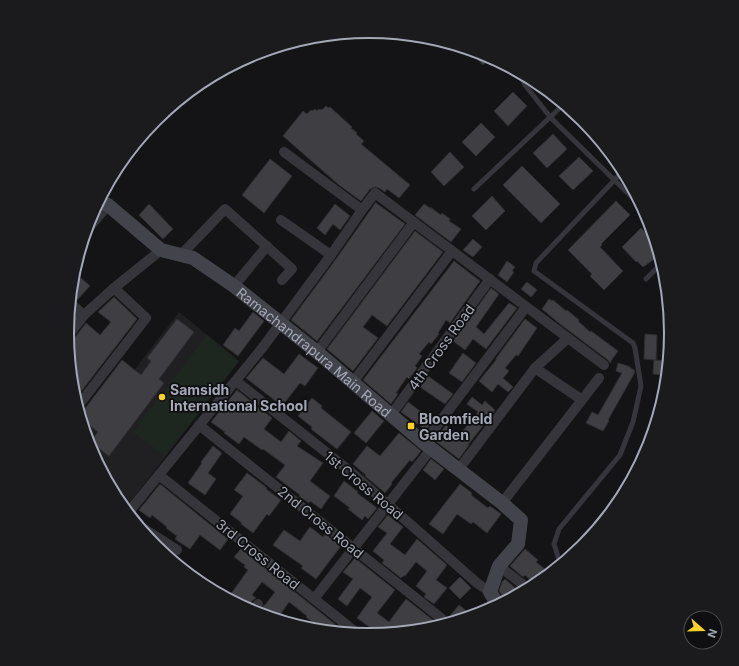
<svg xmlns="http://www.w3.org/2000/svg" width="739" height="666" font-family="Inter,sans-serif">
  <style>
    .built { fill: #202023 }
    .green { fill: #1e2620 }
    .lines { fill: none; stroke-linecap: round; stroke-linejoin: round }
    .stream { stroke: #2a313a; stroke-width: 3 }
    .building { fill: #3e3e43; stroke: #2f2e32 }
    .lane { stroke: #35353b; stroke-width: 5 }
    .street { stroke: #35353b; stroke-width: 10 }
    .secondary { stroke: #43444b; stroke-width: 14 }
    .poi-dot { fill: #fbd227; stroke: #0f0f11; stroke-width: 1.5 }
    .labels { text-anchor: middle; dominant-baseline: central; stroke-width: 3.5; stroke-linejoin: round; paint-order: stroke }
    .street-label { font-size: 14px; fill: #a5a8b7; stroke: #0f0f11 }
    .poi-label { font-size: 14px; font-weight: bold; fill: #a5a8b7; stroke: #0f0f11; text-anchor: start }
    .rim { fill: none; stroke: #a5a8b7; stroke-width: 2 }
  </style>
  <rect width="100%" height="100%" fill="#141416"/>
  <polygon class="built" points="179,312 239,361 125,509 118,501 90,448 86,433"/>
  <polygon class="green" points="207,335 239,361 165,456 133,432"/>
  <g class="lines">
    <polyline class="stream" points="68,323 79,314"/>
  </g>
  <g class="building">
    <polygon points="465,48 485,54 491,57 483,65"/>
    <polygon points="513,92 527,106 508,126 494,111"/>
    <polygon points="326,106 328,108 330,107 352,127 351,128 357,133 356,134 364,141 361,144 410,185 399,198 387,189 385,192 379,188 375,187 370,189 361,201 339,185 283,136 303,111 307,114 311,110 312,111 315,109 317,111 319,109 320,110 321,109 322,110"/>
    <polygon points="481,123 495,137 476,156 462,142"/>
    <polygon points="553,134 567,149 547,168 533,153"/>
    <polygon points="450,152 464,167 444,186 431,172"/>
    <polygon points="579,157 593,171 573,190 559,176"/>
    <polygon points="270,159 292,176 264,213 242,195"/>
    <polygon points="522,166 560,204 541,223 503,185"/>
    <polygon points="492,196 505,211 486,230 472,216"/>
    <polygon points="616,201 630,215 601,244 602,245 600,247 623,271 604,290 590,276 592,274 568,250"/>
    <polygon points="376,202 376,203 405,224 317,341 291,320 336,259"/>
    <polygon points="149,204 173,229 163,239 139,215"/>
    <polygon points="335,204 350,216 340,230 333,224 325,235 317,228"/>
    <polygon points="424,204 430,208 430,207 441,215 442,213 450,219 449,221 461,229 451,242 415,215"/>
    <polygon points="641,228 657,244 660,255 643,267 637,261 636,262 622,247"/>
    <polygon points="415,231 443,252 387,326 372,315 363,327 378,338 353,371 327,349"/>
    <polygon points="473,239 482,247 473,257 463,250"/>
    <polygon points="454,261 480,281 450,323 446,320 438,333 439,334 431,344 429,342 419,354 422,356 415,366 417,368 409,379 407,377 396,393 398,394 391,404 363,380"/>
    <polygon points="507,261 515,267 512,271 514,272 507,282 498,275"/>
    <polygon points="81,278 90,286 77,300 71,296 72,287"/>
    <polygon points="527,282 537,290 531,297 521,289"/>
    <polygon points="491,288 499,294 476,327 484,334 509,303 517,308 486,349 473,339 465,350 453,341"/>
    <polygon points="114,297 137,319 76,398 73,392 68,343 73,340 86,323 100,335 111,322 98,312"/>
    <polygon points="549,299 552,301 553,300 566,311 567,310 579,320 578,321 590,332 591,331 618,351 614,357 613,357 613,358 610,363 608,360 560,324 542,309"/>
    <polygon points="253,312 264,321 238,356 223,345 235,328 239,331"/>
    <polygon points="177,319 194,332 159,379 164,383 109,456 90,442 98,432 82,419 80,415 122,360 141,375 151,361 147,358"/>
    <polygon points="525,319 537,328 518,356 516,355 505,368 509,371 503,378 513,387 508,392 498,384 492,392 479,381 496,360 496,359 497,357"/>
    <polygon points="645,334 657,335 656,360 644,359"/>
    <polygon points="463,353 476,363 462,382 449,373"/>
    <polygon points="299,354 318,368 305,386 300,383 282,406 246,378 263,358 284,374"/>
    <polygon points="654,360 669,361 667,375 653,374"/>
    <polygon points="618,363 628,366 634,370 635,372 608,420 609,421 603,431 586,423 592,412 598,415 622,373 616,371"/>
    <polygon points="428,376 453,394 445,404 420,387"/>
    <polygon points="237,390 272,418 264,429 281,442 289,431 301,441 297,446 323,463 310,481 330,496 321,509 310,501 309,503 299,496 300,495 276,477 285,465 263,449 262,450 244,437 239,444 224,433 225,432 211,422"/>
    <polygon points="472,397 482,405 485,401 495,410 468,445 469,445 459,459 434,440 446,425 459,436 478,412 467,404"/>
    <polygon points="312,398 322,406 321,408 351,432 337,449 311,429 312,427 298,416"/>
    <polygon points="408,402 433,421 426,430 401,412"/>
    <polygon points="372,411 384,421 366,443 354,433"/>
    <polygon points="399,433 421,451 412,462 410,460 391,483 392,484 385,493 365,476 366,475 353,464 367,446 380,456"/>
    <polygon points="213,446 222,453 208,473 216,479 205,495 188,483 202,463 201,462"/>
    <polygon points="431,459 444,469 435,480 423,470"/>
    <polygon points="247,473 262,484 267,488 266,489 281,500 269,516 267,514 253,533 241,524 242,523 230,514 243,496 234,490"/>
    <polygon points="344,481 358,492 357,493 377,508 368,519 365,516 362,520 348,509 350,508 334,496"/>
    <polygon points="160,484 228,539 220,550 200,535 190,549 175,539 177,536 166,528 167,527 152,515 150,518 139,510"/>
    <polygon points="460,484 472,493 471,495 488,508 490,506 501,514 487,533 473,522 471,524 457,514 443,534 429,524"/>
    <polygon points="388,515 403,527 390,544 405,555 417,539 447,565 436,580 447,588 434,604 424,597 426,594 416,586 427,571 416,562 405,576 403,576 401,578 382,563 384,560 373,551 387,533 378,527"/>
    <polygon points="310,527 323,537 325,534 341,546 316,579 301,568 303,566 273,545 284,530 300,541"/>
    <polygon points="241,549 310,604 346,633 323,630 306,617 307,616 289,602 277,619 259,614 264,605 265,605 275,592 262,582 252,595 256,598 253,600 247,608 228,598 248,570 244,567 245,565 234,557"/>
    <polygon points="525,549 538,560 536,562 546,570 542,574 546,577 536,585 525,575 523,577 510,566"/>
    <polygon points="355,558 395,590 377,613 389,622 406,599 438,624 441,625 428,629 379,634 357,618 372,597 360,588 347,606 338,599 353,579 343,572"/>
    <polygon points="460,577 471,588 460,599 449,588"/>
    <polygon points="505,579 521,593 506,601 499,591 502,582"/>
    <polygon points="459,605 473,616 446,624 448,620 448,618"/>
  </g>
  <g class="lines">
    <g class="lane">
      <polyline points="519,72 525,85 551,118 645,210"/>
      <polyline points="474,189 564,104"/>
      <polyline points="646,279 662,263"/>
      <polyline points="561,565 559,560 554,544 559,529 620,455 633,422 641,386 635,348 633,343 534,271 536,263 623,171"/>
    </g>
    <g class="street">
      <polyline points="284,152 362,210"/>
      <polyline points="281,220 331,255"/>
      <polyline points="87,230 108,205"/>
      <polyline points="181,255 225,209 292,269 282,280"/>
      <polyline points="234,286 267,246"/>
      <polyline points="70,303 84,315"/>
      <polyline points="68,336 84,315 114,288 161,250"/>
      <polyline points="317,352 414,222"/>
      <polyline points="535,368 582,400"/>
      <polyline points="236,381 351,472 477,583 490,592"/>
      <polyline points="353,382 452,251"/>
      <polyline points="78,406 146,318 114,288"/>
      <polyline points="391,415 490,279"/>
      <polyline points="199,425 442,619"/>
      <polyline points="424,443 526,307"/>
      <polyline points="459,469 535,368 568,338"/>
      <polyline points="159,475 358,634"/>
      <polyline points="502,503 599,378"/>
      <polyline points="128,513 263,347 331,255 362,210 375,193 604,365"/>
      <polyline points="136,523 149,532 177,550"/>
      <polyline points="499,566 526,587"/>
      <polyline points="314,599 431,449"/>
      <polyline points="253,611 258,604"/>
    </g>
    <path class="secondary" id="s1" d="M99,201l9,4 53,45 32,8 41,28 83,66 107,91 78,60 19,17 -3,24 -19,22 -9,26 8,13"/>
  </g>
  <g class="poi-dot">
    <circle cx="162" cy="397" r="4"/>
    <rect x="407" y="422" width="8" height="8" rx="2"/>
  </g>
  <g class="labels">
    <g class="street-label">
      <text transform="translate(441 347) rotate(-54)">4th Cross Road</text>
      <text stroke="none"><textPath href="#s1" startOffset="266">Ramachandrapura Main Road</textPath></text>
      <text transform="translate(364 485) rotate(40)">1st Cross Road</text>
      <text transform="translate(321 522) rotate(39)">2nd Cross Road</text>
      <text transform="translate(258 554) rotate(39)">3rd Cross Road</text>
    </g>
    <g class="poi-label">
      <text x="170" y="389">Samsidh<tspan x="170" dy="16">International School</tspan></text>
      <text x="419" y="418">Bloomfield<tspan x="419" dy="16">Garden</tspan></text>
    </g>
  </g>
  <path d="M0 0H739V666H0ZM74 333a295 295 0 1 1 590 0a295 295 0 1 1-590 0Z" fill="#1b1b1e" fill-rule="evenodd"/>
  <path class="rim" d="M74 333a295 295 0 1 1 590 0a295 295 0 1 1-590 0Z"/>
  <g transform="translate(703 630) rotate(110)"><circle r="19" fill="#0f0f11" stroke="#4b4c53"/>
  <path d="M0-3L7 15L0 10L-7 15Z" fill="#fbd227"/>
  <text y="-6" font-size="11" font-weight="bold" text-anchor="middle" fill="#a5a8b7">N</text>
  </g>
</svg>
